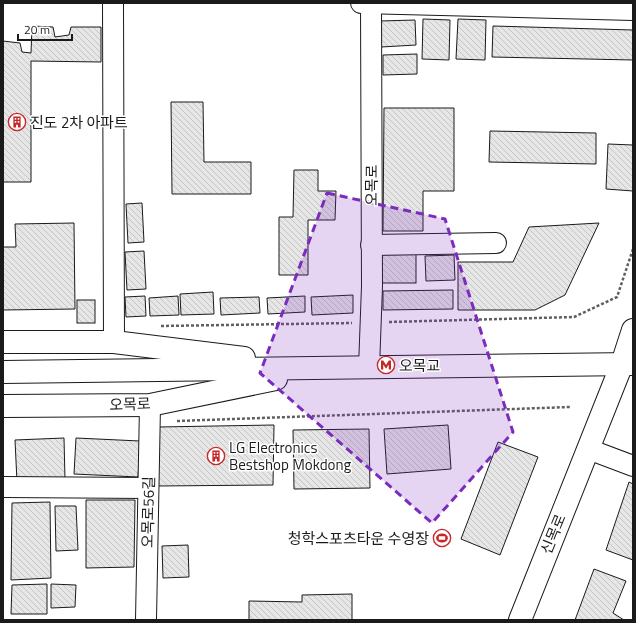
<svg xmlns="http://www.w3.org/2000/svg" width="636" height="623" font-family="'Titillium Web','Noto Sans KR',sans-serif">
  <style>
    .building { fill: url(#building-back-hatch); stroke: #1a1a1a }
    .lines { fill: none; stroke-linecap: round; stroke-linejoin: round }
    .minor-casing { stroke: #1a1a1a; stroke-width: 22 }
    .major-casing { stroke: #1a1a1a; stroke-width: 24 }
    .path { stroke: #5f5f5f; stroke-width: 2.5; stroke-dasharray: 3 2; stroke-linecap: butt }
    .minor { stroke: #fff; stroke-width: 20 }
    .major { stroke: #fff; stroke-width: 22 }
    .marked { fill: #7b2cbf; fill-opacity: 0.2; stroke: #7b2cbf; stroke-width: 3; stroke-dasharray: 8 5; stroke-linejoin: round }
    .labels { text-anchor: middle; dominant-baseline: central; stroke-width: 3; stroke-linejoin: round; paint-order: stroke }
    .poi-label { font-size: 15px; fill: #1a1a1a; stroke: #fff; text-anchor: start }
    .street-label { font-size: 15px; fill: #1a1a1a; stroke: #fff }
  </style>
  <defs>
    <pattern id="building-back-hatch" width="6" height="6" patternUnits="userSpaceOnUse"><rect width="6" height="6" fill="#e6e6e6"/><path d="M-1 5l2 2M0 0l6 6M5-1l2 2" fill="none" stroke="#c5c5c5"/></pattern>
  </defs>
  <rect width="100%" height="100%" fill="#fff"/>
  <g class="building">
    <polygon points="423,19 450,20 449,60 422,59"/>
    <polygon points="458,19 486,20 485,60 456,59"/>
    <polygon points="415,20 416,45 381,47 380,21"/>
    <polygon points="3,25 3,41 20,43 22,52 31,53 32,26 53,27 55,37 69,35 71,27 101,27 101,62 31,61 31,182 3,182"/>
    <polygon points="493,26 633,30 633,60 492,57"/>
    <polygon points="417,54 417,74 383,75 383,55"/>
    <polygon points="171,102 203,102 204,162 251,162 251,194 172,194"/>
    <polygon points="384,108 454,108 454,191 423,191 423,231 383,231"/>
    <polygon points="490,131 596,133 596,164 489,162"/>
    <polygon points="608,144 633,145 633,191 606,189"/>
    <polygon points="294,170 318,170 318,191 336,191 335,220 308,220 308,275 279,275 279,217 293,217"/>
    <polygon points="142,203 144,242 128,243 126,204"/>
    <polygon points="74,223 75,309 3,310 3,247 16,247 15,224"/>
    <polygon points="599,223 565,295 535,310 458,310 458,262 513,262 529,227"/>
    <rect x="381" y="250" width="35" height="33"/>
    <polygon points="144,251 146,289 127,290 125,252"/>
    <polygon points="454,255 455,280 426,281 425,256"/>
    <polygon points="453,290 453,309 383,310 383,291"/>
    <polygon points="213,292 214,314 181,315 180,294"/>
    <polygon points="353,295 353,313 312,315 311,297"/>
    <polygon points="145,296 146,316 126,317 125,297"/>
    <polygon points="178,296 179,315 150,316 149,298"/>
    <polygon points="305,296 305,312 268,314 267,298"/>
    <polygon points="259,297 260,313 221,315 220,298"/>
    <rect x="77" y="300" width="18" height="23"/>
    <polygon points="274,425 273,485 158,486 158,427"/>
    <polygon points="448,425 451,469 387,474 384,429"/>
    <polygon points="369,429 370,488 294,489 293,430"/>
    <polygon points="64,438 65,480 17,482 15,440"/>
    <polygon points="76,438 140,441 138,477 74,474"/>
    <polygon points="498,442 538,457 500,555 461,539"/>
    <polygon points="629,482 633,484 633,560 606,550"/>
    <polygon points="86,500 135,500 134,567 86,568"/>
    <polygon points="50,502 51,578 11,580 12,503"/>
    <polygon points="55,506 76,506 78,550 56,551"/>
    <polygon points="188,545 189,577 163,578 162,546"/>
    <polygon points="594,569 626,581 613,613 624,620 575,620"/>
    <polygon points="47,584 47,614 11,614 12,585"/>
    <polygon points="51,584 76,585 75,607 51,608"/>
    <polygon points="352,594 352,620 249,620 249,601 302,602 302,595"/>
  </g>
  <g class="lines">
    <defs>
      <g id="minor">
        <polyline points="113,3 114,342"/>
        <polyline points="361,3 633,10"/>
        <polyline points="371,245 496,243"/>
        <polyline points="369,368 372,286 371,3"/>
        <polyline points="588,449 633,466"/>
        <polyline points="3,487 148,488"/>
        <polyline points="146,620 150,405"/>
      </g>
      <g id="major">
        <polyline points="3,342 114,342 244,358"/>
        <polyline points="3,372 633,364"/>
        <polyline points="3,406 150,405 276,379"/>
        <polyline points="520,620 622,364 633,330"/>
      </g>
    </defs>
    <use href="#minor" class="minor-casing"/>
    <use href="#major" class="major-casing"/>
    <g class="path">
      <polyline points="389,322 574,317 617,297 633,249"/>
      <polyline points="161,326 352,323"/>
      <polyline points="177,421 570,407"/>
    </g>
    <use href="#minor" class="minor"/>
    <use href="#major" class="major"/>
  </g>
  <path class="marked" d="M327,193l118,26 68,213 -81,91 -172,-150z"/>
  <defs>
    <symbol id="building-ring" viewBox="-11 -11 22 22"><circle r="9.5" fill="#fff" stroke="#c62828" stroke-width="1.5"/><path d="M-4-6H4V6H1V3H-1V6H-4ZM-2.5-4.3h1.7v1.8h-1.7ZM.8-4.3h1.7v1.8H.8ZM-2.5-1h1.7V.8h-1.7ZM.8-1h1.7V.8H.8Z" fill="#c62828"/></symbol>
    <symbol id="metro-ring" viewBox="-11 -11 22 22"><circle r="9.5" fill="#fff" stroke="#c62828" stroke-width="1.5"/><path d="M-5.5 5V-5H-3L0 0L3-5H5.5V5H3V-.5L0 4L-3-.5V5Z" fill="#c62828"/></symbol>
    <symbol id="stadium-ring" viewBox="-11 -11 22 22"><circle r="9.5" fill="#fff" stroke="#c62828" stroke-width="1.5"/><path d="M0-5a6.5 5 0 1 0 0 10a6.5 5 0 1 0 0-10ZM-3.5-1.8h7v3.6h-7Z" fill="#c62828"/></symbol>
  </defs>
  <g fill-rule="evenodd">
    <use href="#building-ring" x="7" y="112" width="20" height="20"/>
    <use href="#metro-ring" x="376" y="355" width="20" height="20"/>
    <use href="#building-ring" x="206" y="446" width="20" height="20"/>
    <use href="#stadium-ring" x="432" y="528" width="20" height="20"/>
  </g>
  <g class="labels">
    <g class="poi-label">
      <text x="30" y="122">진도 2차 아파트</text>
      <text x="399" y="365">오목교</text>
      <text x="229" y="447">LG Electronics<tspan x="229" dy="17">Bestshop Mokdong</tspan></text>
      <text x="429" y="538" text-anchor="end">청학스포츠타운 수영장</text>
    </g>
    <g class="street-label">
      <text transform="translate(371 185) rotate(-90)">오목로</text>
      <text transform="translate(130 404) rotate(-2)">오목로</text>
      <text transform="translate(148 512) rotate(-89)">오목로56길</text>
      <text transform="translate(553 534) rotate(-68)">신목로</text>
    </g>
  </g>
  <rect width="636" height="623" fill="none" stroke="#1a1a1a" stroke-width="8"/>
  <path d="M18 34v6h54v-6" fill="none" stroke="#1a1a1a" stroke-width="2"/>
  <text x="24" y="34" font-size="12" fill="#1a1a1a" stroke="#ffffff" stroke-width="3" paint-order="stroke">20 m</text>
</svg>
